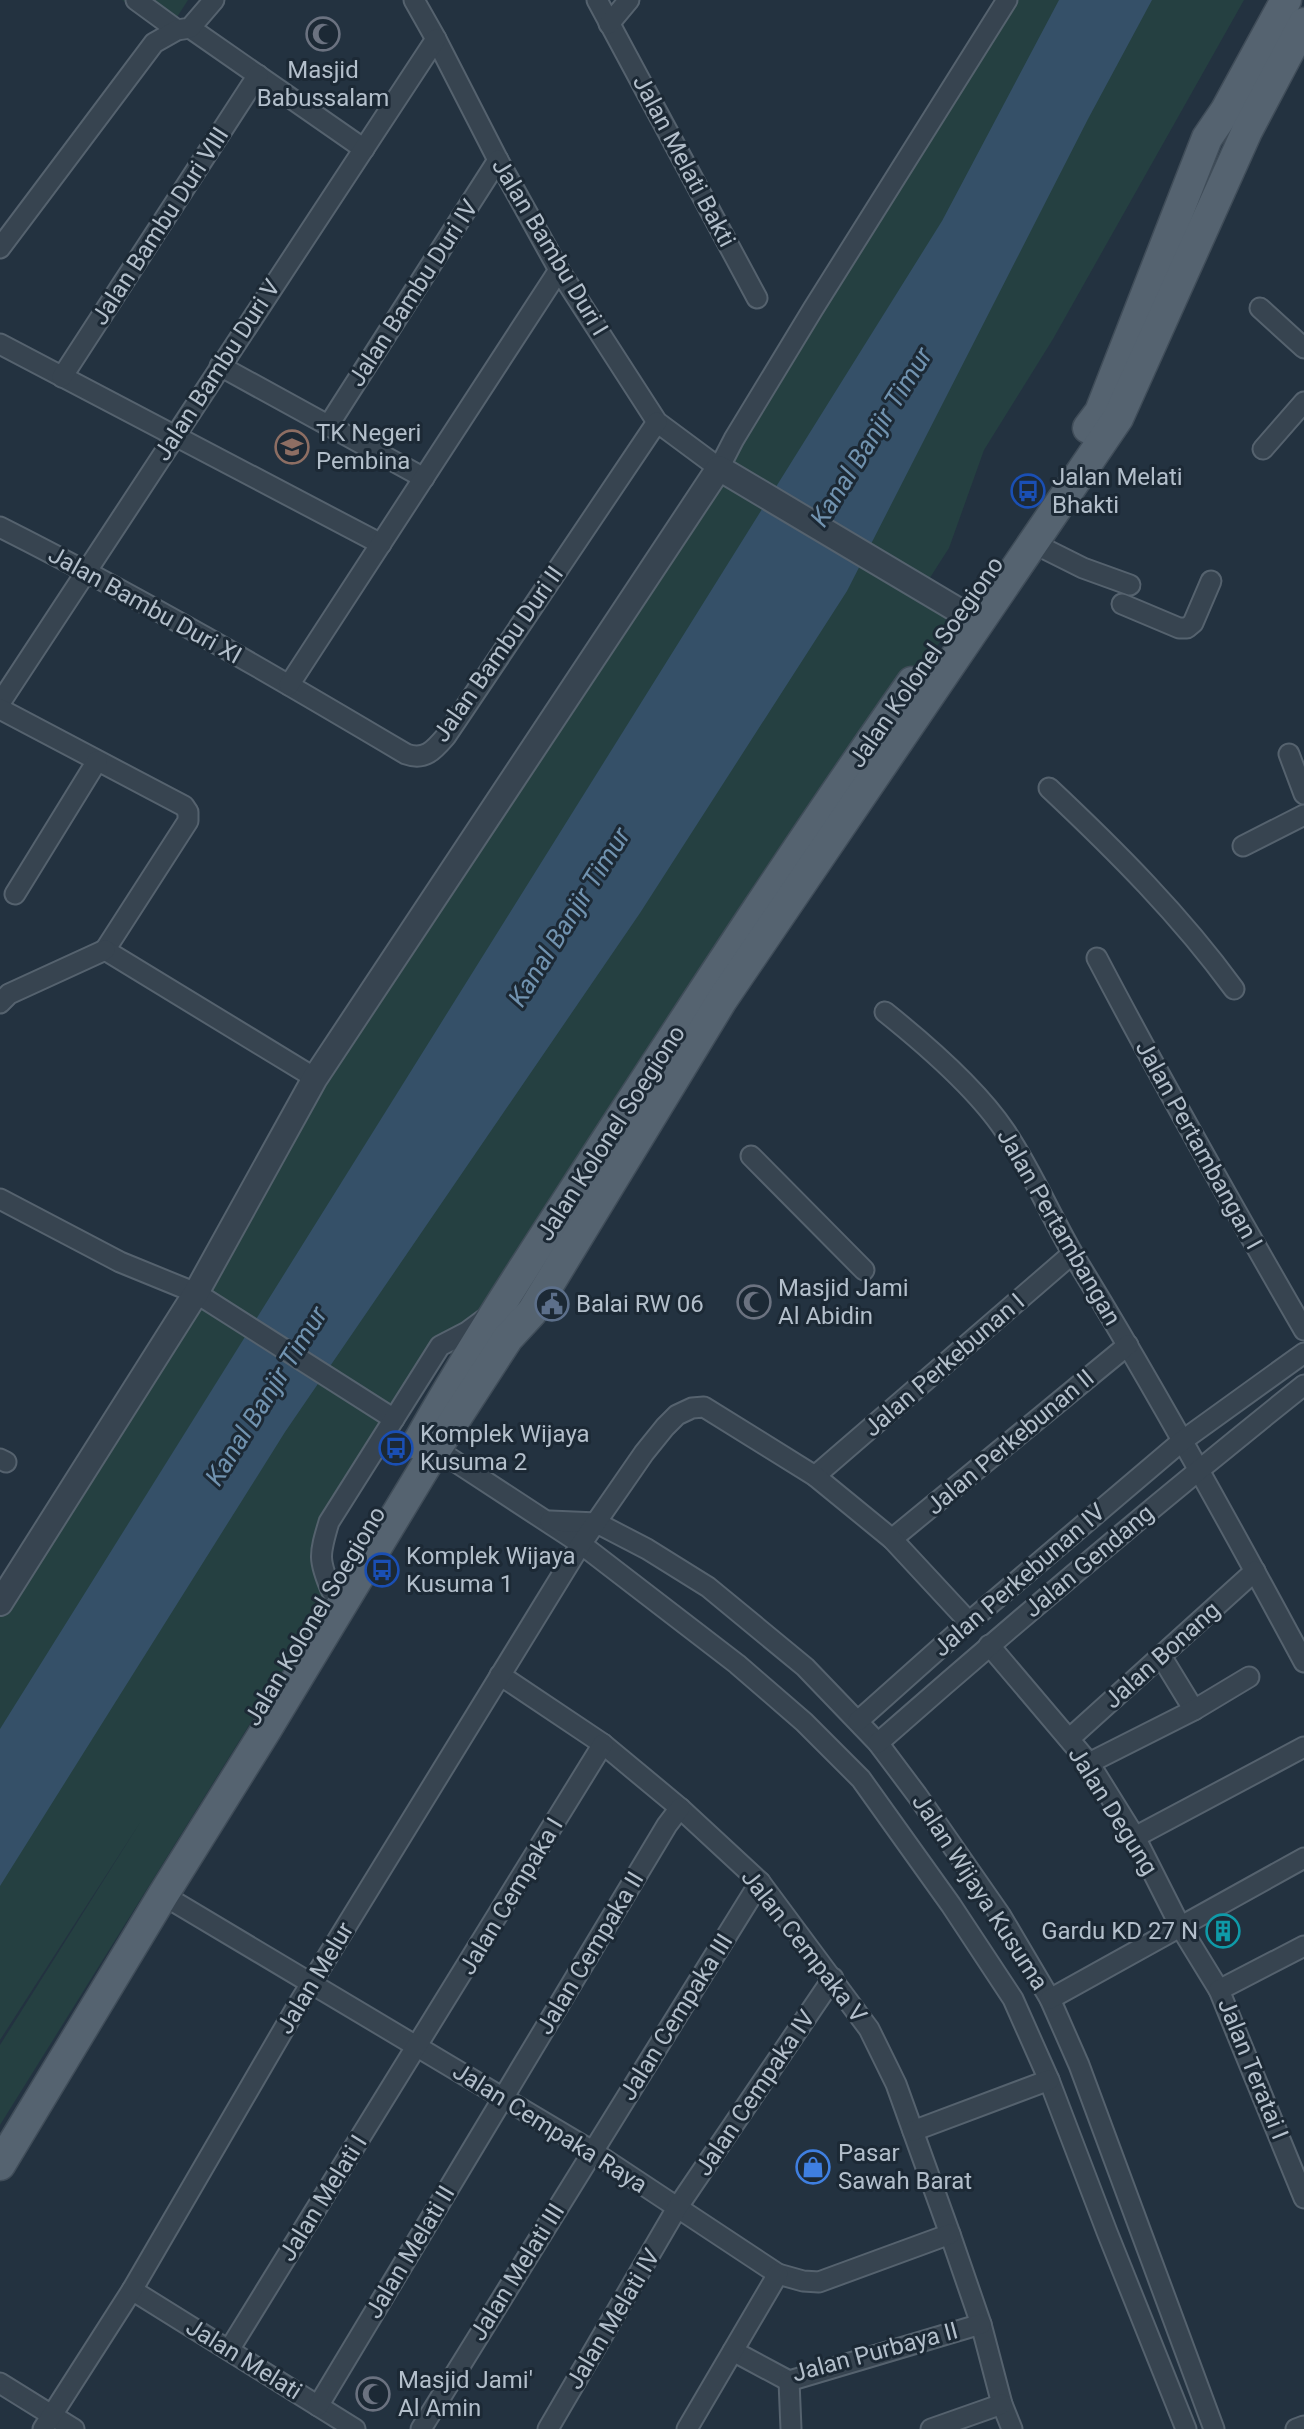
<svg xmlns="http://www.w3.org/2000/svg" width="1304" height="2429" font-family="Roboto,sans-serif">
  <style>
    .green { fill: #254041 }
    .water { fill: #355068 }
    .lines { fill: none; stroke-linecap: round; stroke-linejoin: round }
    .minor-casing { stroke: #55626e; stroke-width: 23 }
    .tertiary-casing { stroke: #55626e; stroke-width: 28 }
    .primary-casing { stroke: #404d59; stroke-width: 33 }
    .minor { stroke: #374450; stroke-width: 19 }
    .tertiary { stroke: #374450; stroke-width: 24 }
    .primary { stroke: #556370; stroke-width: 30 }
    .labels { text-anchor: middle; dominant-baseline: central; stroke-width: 6; stroke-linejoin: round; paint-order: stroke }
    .poi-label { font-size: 24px; fill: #b3bfcb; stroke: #1c2935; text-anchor: start }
    .street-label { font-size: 24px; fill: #b3bfcb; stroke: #1c2935 }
    .water-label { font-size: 26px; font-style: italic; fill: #7193b0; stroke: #1c2935 }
  </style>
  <rect width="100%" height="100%" fill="#233240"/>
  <g class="green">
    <polygon points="122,0 188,0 168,31"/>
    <polygon points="1003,0 1244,0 1053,339 984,450 949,548 924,587 961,612 883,723 498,1309 440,1346 329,1522 332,1592 0,2125 0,2045 141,1821 0,2040 0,1603 315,1078 719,468"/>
  </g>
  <polygon class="water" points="1059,0 1152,0 1088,119 847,591 640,913 285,1432 0,1886 0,1729 942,221"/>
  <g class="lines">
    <defs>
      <g id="minor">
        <polyline points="136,0 177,30"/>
        <polyline points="414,0 436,39 498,160 559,270 657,422 719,468 734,439 813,309 1007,0"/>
        <polyline points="597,0 757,298"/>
        <polyline points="609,24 629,0"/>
        <polyline points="190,28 364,149"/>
        <polyline points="0,248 154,43 177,30 190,28 214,0"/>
        <polyline points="1260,308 1304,348"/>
        <polyline points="0,344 381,544"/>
        <polyline points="220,366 424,478"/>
        <polyline points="62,377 258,75"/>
        <polyline points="328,426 498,160"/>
        <polyline points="1263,449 1304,402"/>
        <path d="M0,527c139,70 273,148 406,227 19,7 28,-4 40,-18l211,-314"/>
        <polyline points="1033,543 1083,568 1130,585"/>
        <polyline points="1122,604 1179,628 1187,628 1193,623 1211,581"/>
        <polyline points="289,685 559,270"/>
        <polyline points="0,703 436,39"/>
        <polyline points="0,709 184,806 188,812 188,821 105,950"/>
        <polyline points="1289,754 1304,794"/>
        <path d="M1049,788c67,63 131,127 185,201"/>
        <polyline points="1243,846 1304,815"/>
        <polyline points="15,894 97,761"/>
        <polyline points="105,950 315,1078"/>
        <path d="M1097,958c66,126 136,249 207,372"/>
        <polyline points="0,1003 9,994 105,950"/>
        <path d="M885,1012c40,32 92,77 120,119 29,43 48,91 75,135 79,129 152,262 224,396"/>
        <polyline points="751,1156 864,1270"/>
        <polyline points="0,1199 120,1262 196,1293 394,1419"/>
        <polyline points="436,1449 581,1544 737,1664 804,1722 861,1779 951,1905 1013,1999 1049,2080 1107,2232 1186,2429"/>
        <polyline points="0,1459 6,1462"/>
        <polyline points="815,1476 1072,1254"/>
        <polyline points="550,1521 597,1523 647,1549 708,1587 805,1667 878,1743 917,1795 1001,1916 1050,1999 1079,2065 1214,2429"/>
        <polyline points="892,1539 1128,1345"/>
        <path d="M332,1592c-14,-32 -13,-37 -3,-70l111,-176 27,-14 19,-14"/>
        <polyline points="989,1645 1089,1763 1135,1837 1181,1928 1219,1990 1304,2198"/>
        <polyline points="1161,1656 1194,1710"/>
        <polyline points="500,1675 603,1744 680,1808 760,1882 869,2029 896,2084 950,2234 981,2324 1002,2404 1012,2429"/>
        <polyline points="858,1721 969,1622 1182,1441 1304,1353"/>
        <polyline points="1069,1739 1255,1571"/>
        <path d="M878,1743c140,-123 281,-242 426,-358"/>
        <polyline points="1089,1763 1194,1710 1249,1677"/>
        <polyline points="1135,1837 1304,1747"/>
        <polyline points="163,1895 592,2151 778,2274 803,2281 819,2282 950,2234"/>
        <polyline points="1219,1990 1304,1946"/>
        <polyline points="1050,1999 1304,1858"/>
        <polyline points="913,2131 1049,2080"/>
        <polyline points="132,2290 355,2429"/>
        <polyline points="229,2350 603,1744"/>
        <polyline points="733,2351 789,2381 981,2324"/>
        <polyline points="789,2381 791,2429"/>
        <polyline points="0,2383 74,2429"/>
        <polyline points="318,2406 667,1825 680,1808"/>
        <polyline points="43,2429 132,2290 299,2003 581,1544 644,1453 665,1427 677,1415 692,1408 704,1407 815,1476 892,1539 969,1622"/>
        <polyline points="421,2429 760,1882"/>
        <polyline points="548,2429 677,2208 833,1978"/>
        <polyline points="687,2429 778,2274"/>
        <polyline points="931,2429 1002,2404"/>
        <polyline points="1296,2429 1304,2426"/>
      </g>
      <polyline id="tertiary" points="0,1603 196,1293 315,1078 719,468 961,612"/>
      <g id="primary">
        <polyline points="1088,428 1100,412 1207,138 1226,110 1286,0"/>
        <path d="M417,1444c59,-105 125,-204 190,-305 100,-154 200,-307 305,-457"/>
        <polyline points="0,2165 163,1895 266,1730 436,1449 508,1338 532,1312 722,1000 1118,418 1247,131 1304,23"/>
      </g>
    </defs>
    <use href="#minor" class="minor-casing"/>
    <use href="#tertiary" class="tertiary-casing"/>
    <use href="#primary" class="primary-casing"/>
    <use href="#minor" class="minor"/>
    <use href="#tertiary" class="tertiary"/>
    <use href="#primary" class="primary"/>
  </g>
  <defs>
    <symbol id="mosque-ring" viewBox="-11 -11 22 22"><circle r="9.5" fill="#1c2935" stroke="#6b7280" stroke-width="1.5"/><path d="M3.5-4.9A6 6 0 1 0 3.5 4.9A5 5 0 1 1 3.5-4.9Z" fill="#6b7280"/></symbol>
    <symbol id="school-ring" viewBox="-11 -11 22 22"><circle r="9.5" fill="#1c2935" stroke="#8d6e63" stroke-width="1.5"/><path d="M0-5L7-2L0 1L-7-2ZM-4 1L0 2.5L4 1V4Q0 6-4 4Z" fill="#8d6e63"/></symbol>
    <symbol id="bus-ring" viewBox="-11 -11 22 22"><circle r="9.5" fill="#1c2935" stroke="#1a4fb4" stroke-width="1.5"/><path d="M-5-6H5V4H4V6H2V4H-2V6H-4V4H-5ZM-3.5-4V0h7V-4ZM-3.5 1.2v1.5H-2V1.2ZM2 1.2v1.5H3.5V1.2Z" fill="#1a4fb4"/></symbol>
    <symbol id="civic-ring" viewBox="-11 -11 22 22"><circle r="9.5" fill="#1c2935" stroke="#5c6f8a" stroke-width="1.5"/><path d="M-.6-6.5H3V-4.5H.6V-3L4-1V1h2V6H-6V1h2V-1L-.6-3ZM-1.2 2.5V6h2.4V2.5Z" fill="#5c6f8a"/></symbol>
    <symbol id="building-ring" viewBox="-11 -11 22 22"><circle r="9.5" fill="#1c2935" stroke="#0f9aa8" stroke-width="1.5"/><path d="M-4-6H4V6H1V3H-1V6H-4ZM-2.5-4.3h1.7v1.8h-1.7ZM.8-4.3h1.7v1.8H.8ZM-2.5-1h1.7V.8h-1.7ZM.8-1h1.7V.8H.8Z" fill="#0f9aa8"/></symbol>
    <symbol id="shop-ring" viewBox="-11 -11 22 22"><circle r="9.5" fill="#1c2935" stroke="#3f7fe0" stroke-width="1.5"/><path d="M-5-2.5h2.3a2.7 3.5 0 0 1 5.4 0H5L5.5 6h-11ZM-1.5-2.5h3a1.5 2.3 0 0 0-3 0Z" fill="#3f7fe0"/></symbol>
  </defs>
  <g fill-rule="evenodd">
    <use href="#mosque-ring" x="304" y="15" width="38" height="38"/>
    <use href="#school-ring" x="273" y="428" width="38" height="38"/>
    <use href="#bus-ring" x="1009" y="472" width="38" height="38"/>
    <use href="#mosque-ring" x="735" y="1283" width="38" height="38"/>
    <use href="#civic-ring" x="533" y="1285" width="38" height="38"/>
    <use href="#bus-ring" x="377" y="1429" width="38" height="38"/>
    <use href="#bus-ring" x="363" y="1551" width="38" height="38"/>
    <use href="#building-ring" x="1204" y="1912" width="38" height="38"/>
    <use href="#shop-ring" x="794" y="2148" width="38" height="38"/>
    <use href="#mosque-ring" x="354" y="2375" width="38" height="38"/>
  </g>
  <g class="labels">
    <g class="poi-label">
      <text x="323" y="70" text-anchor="middle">Masjid<tspan x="323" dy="28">Babussalam</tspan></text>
      <text x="316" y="433">TK Negeri<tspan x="316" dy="28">Pembina</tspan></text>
      <text x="1052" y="477">Jalan Melati<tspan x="1052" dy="28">Bhakti</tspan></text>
      <text x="778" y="1288">Masjid Jami<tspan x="778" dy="28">Al Abidin</tspan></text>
      <text x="576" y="1304">Balai RW 06</text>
      <text x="420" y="1434">Komplek Wijaya<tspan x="420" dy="28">Kusuma 2</tspan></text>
      <text x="406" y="1556">Komplek Wijaya<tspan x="406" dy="28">Kusuma 1</tspan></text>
      <text x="1198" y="1931" text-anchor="end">Gardu KD 27 N</text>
      <text x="838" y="2153">Pasar<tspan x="838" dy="28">Sawah Barat</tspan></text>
      <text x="398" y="2380">Masjid Jami'<tspan x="398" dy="28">Al Amin</tspan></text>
    </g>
    <g class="street-label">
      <text transform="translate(684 161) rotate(62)">Jalan Melati Bakti</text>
      <text transform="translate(160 226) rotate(-57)">Jalan Bambu Duri VIII</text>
      <text transform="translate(550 247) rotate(59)">Jalan Bambu Duri I</text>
      <text transform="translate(413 293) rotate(-57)">Jalan Bambu Duri IV</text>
      <text transform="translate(217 370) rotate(-57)">Jalan Bambu Duri V</text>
      <text transform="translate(145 605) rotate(29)">Jalan Bambu Duri XI</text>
      <text transform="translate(498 654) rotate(-55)">Jalan Bambu Duri II</text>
      <text transform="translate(926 662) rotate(-55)">Jalan Kolonel Soegiono</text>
      <text transform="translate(611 1133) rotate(-57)">Jalan Kolonel Soegiono</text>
      <text transform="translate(1199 1145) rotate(61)">Jalan Pertambangan I</text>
      <text transform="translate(1059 1227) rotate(60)">Jalan Pertambangan</text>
      <text transform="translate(944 1365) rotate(-41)">Jalan Perkebunan I</text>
      <text transform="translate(1010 1442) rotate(-40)">Jalan Perkebunan II</text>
      <text transform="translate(1089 1561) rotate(-40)">Jalan Gendang</text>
      <text transform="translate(1019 1580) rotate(-41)">Jalan Perkebunan IV</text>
      <text transform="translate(315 1616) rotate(-59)">Jalan Kolonel Soegiono</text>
      <text transform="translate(1162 1655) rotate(-42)">Jalan Bonang</text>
      <text transform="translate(1113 1811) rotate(58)">Jalan Degung</text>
      <text transform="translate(980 1892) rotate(57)">Jalan Wijaya Kusuma</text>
      <text transform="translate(511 1896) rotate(-59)">Jalan Cempaka I</text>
      <text transform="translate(804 1946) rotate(52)">Jalan Cempaka V</text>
      <text transform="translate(590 1953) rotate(-59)">Jalan Cempaka II</text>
      <text transform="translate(315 1978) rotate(-59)">Jalan Melur</text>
      <text transform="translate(676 2017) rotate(-58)">Jalan Cempaka III</text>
      <text transform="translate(1253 2069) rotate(68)">Jalan Teratai I</text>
      <text transform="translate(755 2093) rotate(-56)">Jalan Cempaka IV</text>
      <text transform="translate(550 2128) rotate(32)">Jalan Cempaka Raya</text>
      <text transform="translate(323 2198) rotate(-58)">Jalan Melati I</text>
      <text transform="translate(410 2252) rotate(-59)">Jalan Melati II</text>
      <text transform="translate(517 2272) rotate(-58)">Jalan Melati III</text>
      <text transform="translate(613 2319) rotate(-59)">Jalan Melati IV</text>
      <text transform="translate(875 2352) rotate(-15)">Jalan Purbaya II</text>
      <text transform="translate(244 2359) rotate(32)">Jalan Melati</text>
    </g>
    <g class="water-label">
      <text transform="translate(871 437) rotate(-58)">Kanal Banjir Timur</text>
      <text transform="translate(569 917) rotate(-58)">Kanal Banjir Timur</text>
      <text transform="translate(266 1396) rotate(-58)">Kanal Banjir Timur</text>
    </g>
  </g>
</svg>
